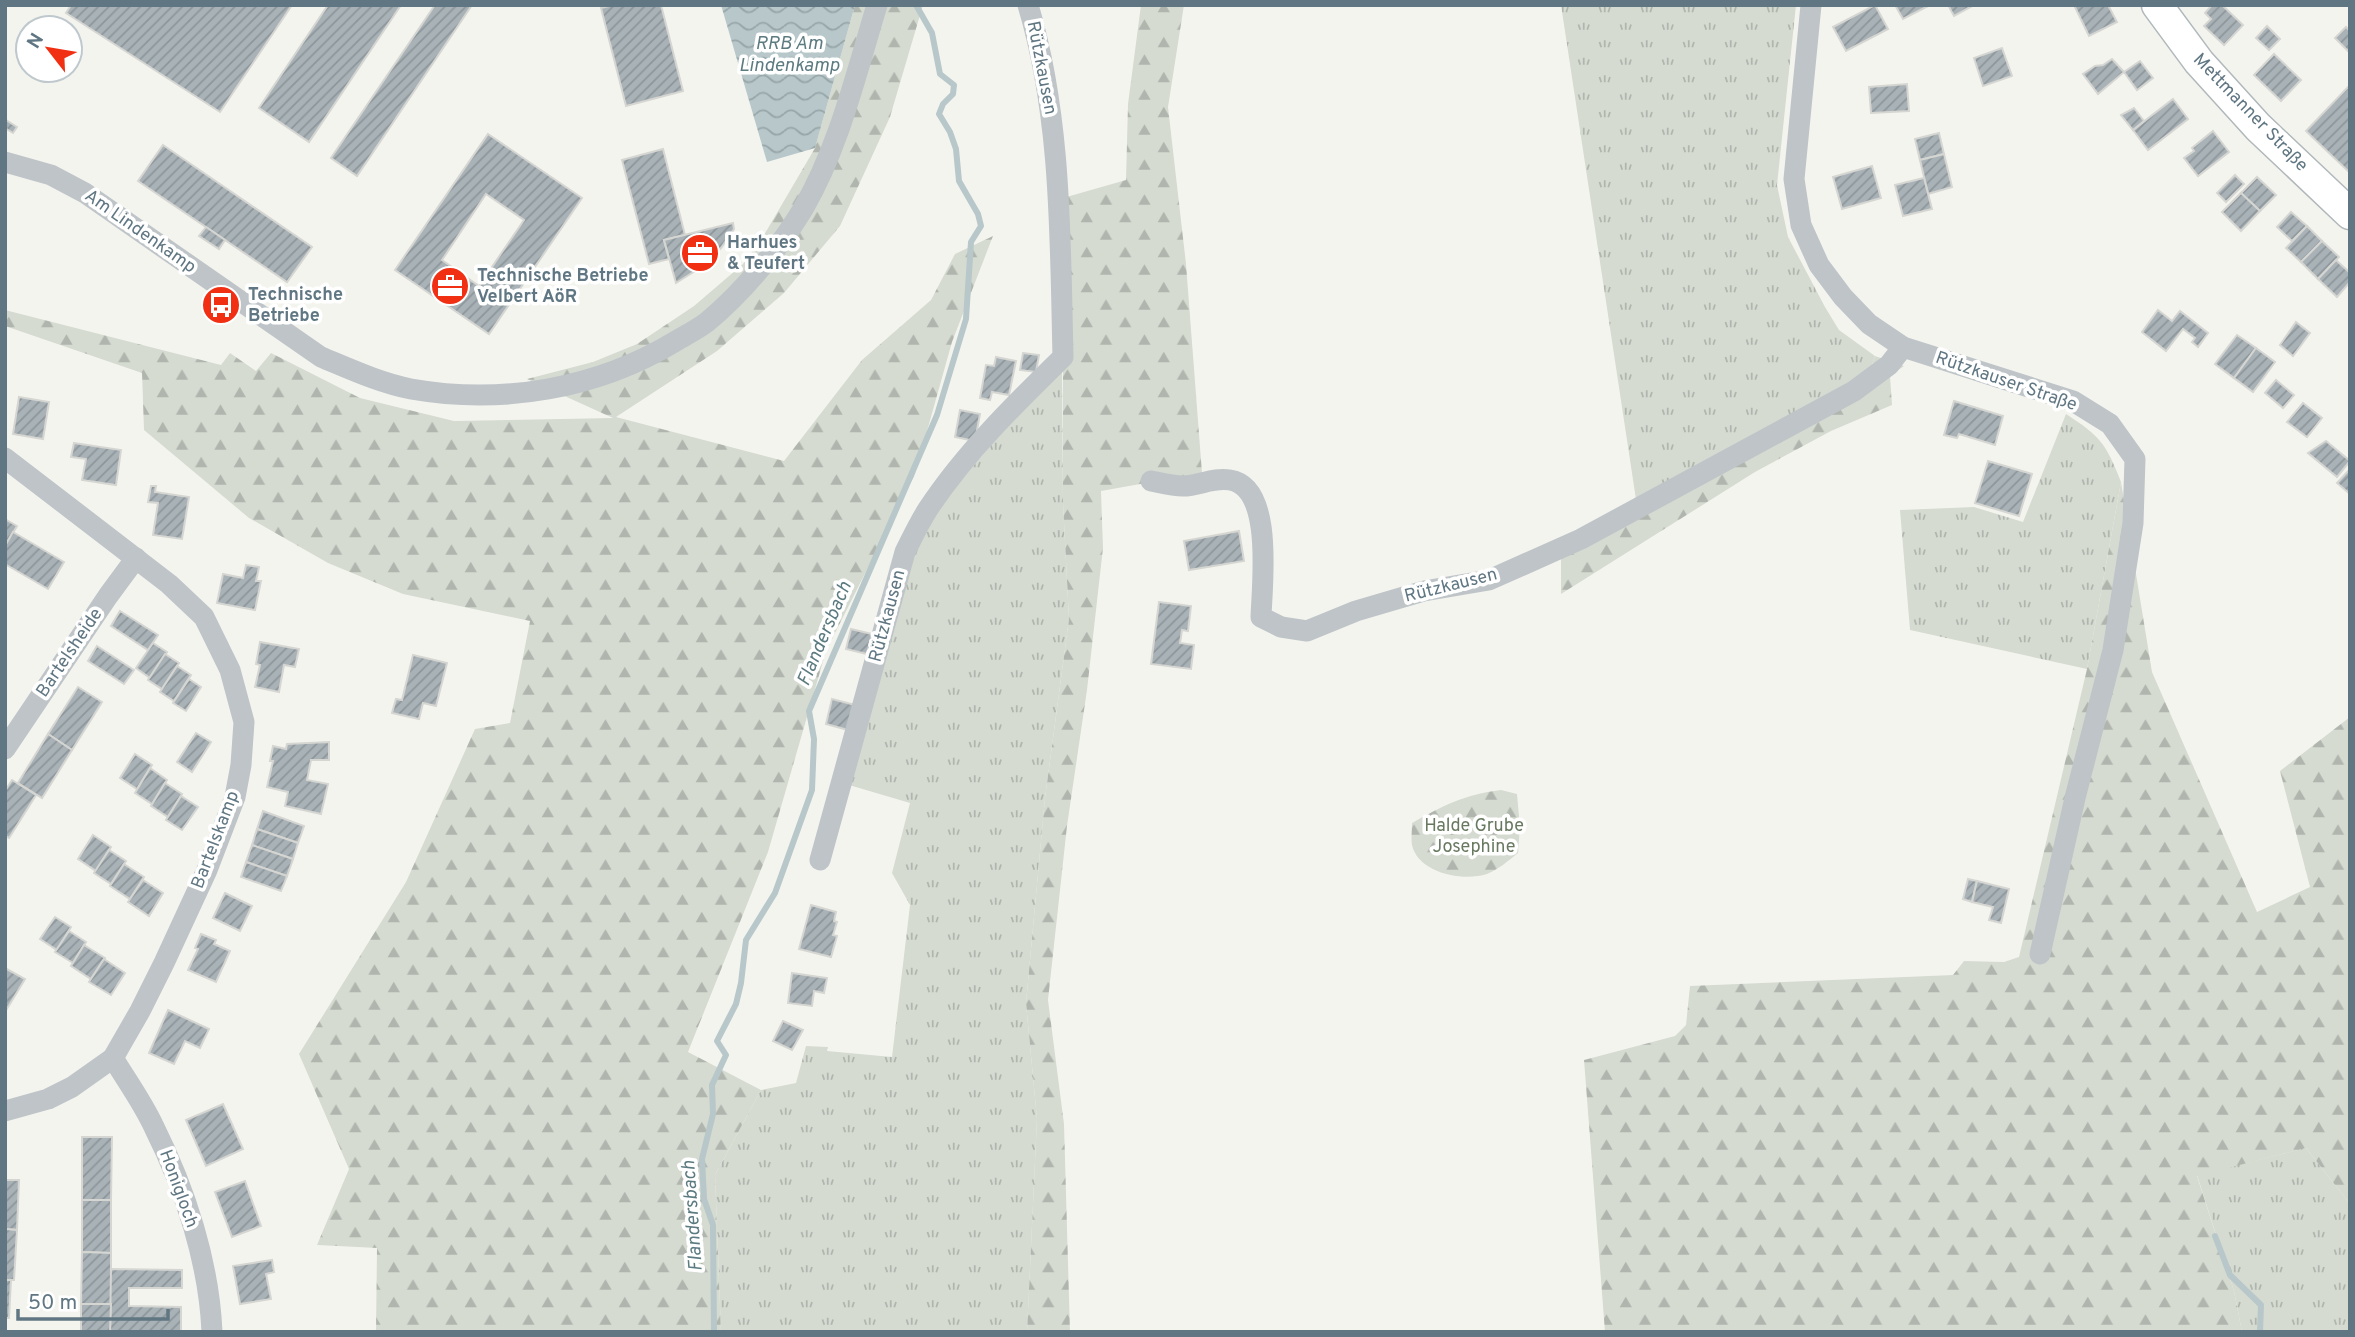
<svg xmlns="http://www.w3.org/2000/svg" width="2355" height="1337" font-family="Overpass,sans-serif">
  <style>
    .grass { fill: url(#grass-tufts) }
    .forest { fill: url(#forest-firs) }
    .water { fill: url(#water-waves) }
    .lines { fill: none; stroke-linecap: round; stroke-linejoin: round }
    .stream { stroke: #b7c7ca; stroke-width: 6 }
    .building { fill: url(#building-hatch); stroke: #d5d5d2; stroke-width: 2; fill-rule: evenodd }
    .secondary-casing { stroke: #b0b8bb; stroke-width: 33 }
    .street { stroke: #bec4c7; stroke-width: 21 }
    .secondary { stroke: #fff; stroke-width: 30 }
    .labels { text-anchor: middle; dominant-baseline: central; stroke-width: 7; stroke-linejoin: round; paint-order: stroke }
    .street-label { font-size: 18px; fill: #607783; stroke: #fff }
    .poi-label { font-size: 18px; font-weight: bold; fill: #607783; stroke: #fff; text-anchor: start }
    .park-label { font-size: 18px; fill: #687960; stroke: #fff }
    .water-label { font-size: 19px; font-style: italic; fill: #5c7b81; stroke: #fff }
  </style>
  <defs>
    <pattern id="grass-tufts" width="24" height="20" patternUnits="userSpaceOnUse" patternTransform="scale(1.75)"><rect width="24" height="20" fill="#d5dbd0"/><path d="M3 7l-1-3M5 7V3M7 7l1-3M15 17l-1-3M17 17v-4M19 17l1-3" fill="none" stroke="#b0b6ae"/></pattern>
    <pattern id="forest-firs" width="22" height="20" patternUnits="userSpaceOnUse" patternTransform="scale(1.75)"><rect width="22" height="20" fill="#d5dbd0"/><path d="M5 1l3.5 6h-7zM16 11l3.5 6h-7z" fill="#b0b6ae"/></pattern>
    <pattern id="water-waves" width="16" height="10" patternUnits="userSpaceOnUse" patternTransform="scale(1.75)"><rect width="16" height="10" fill="#b7c7ca"/><path d="M0 5q4-4 8 0t8 0" fill="none" stroke="#98a6a9"/></pattern>
    <pattern id="building-hatch" width="6" height="6" patternUnits="userSpaceOnUse" patternTransform="scale(1.75)"><rect width="6" height="6" fill="#a9b3b7"/><path d="M-1 1l2-2M0 6l6-6M5 7l2-2" fill="none" stroke="#8d969a"/></pattern>
  </defs>
  <rect width="100%" height="100%" fill="#f4f4ef"/>
  <g class="grass">
    <polygon points="1561,5 1796,5 1777,185 1788,237 1825,307 1839,330 1875,356 1870,371 1637,506"/>
    <polygon points="1062,364 1063,503 1069,619 1045,798 1026,1003 1037,1119 1027,1332 721,1332 715,1175 761,1090 796,1083 806,1046 828,1047 827,1051 892,1057 910,905 892,873 910,803 849,785 916,541 948,495"/>
    <path d="M2066,414c34,22 40,29 55,68l-34,187 -177,-39 -10,-120 74,-3 49,15z"/>
    <polygon points="2306,1148 2350,1204 2350,1332 2242,1332 2234,1291 2197,1175"/>
  </g>
  <g class="forest">
    <polygon points="855,5 923,5 890,117 840,226 784,293 717,351 616,417 784,461 862,360 931,300 955,254 993,236 952,342 915,474 826,651 768,852 688,1052 761,1090 715,1175 721,1332 376,1332 377,1248 317,1245 349,1169 299,1054 406,882 475,729 510,723 530,621 403,594 328,563 249,518 144,430 142,373 5,326 5,310 221,365 230,353 256,371 271,353 360,398 454,421 613,418 527,379 593,362 637,344 694,306 743,264 764,235 815,148"/>
    <polygon points="1141,5 1184,5 1168,107 1186,264 1202,473 1101,491 1103,548 1087,690 1067,826 1048,1000 1064,1124 1070,1332 1027,1332 1037,1119 1026,1003 1045,798 1069,619 1063,503 1063,198 1126,180 1128,104"/>
    <polygon points="1875,356 1904,366 1890,376 1892,405 1831,431 1755,472 1561,594 1561,549 1870,371"/>
    <polygon points="2121,482 2152,672 2257,912 2310,887 2280,771 2350,717 2350,1204 2306,1148 2197,1176 2234,1291 2242,1332 1605,1332 1584,1060 1675,1036 1686,1025 1690,986 1953,975 1964,961 2004,962 2019,957 2087,669"/>
    <path d="M1501,790l16,4 3,33 -2,26c-10,8 -19,16 -31,21 -24,8 -69,-1 -75,-29 -1,-6 0,-15 0,-22 32,-18 51,-28 89,-33z"/>
  </g>
  <polygon class="water" points="721,5 855,5 815,148 767,162"/>
  <g class="lines">
    <g class="stream">
      <polyline points="2215,1236 2230,1275 2261,1305 2260,1332"/>
      <polyline points="714,1332 713,1225 704,1199 702,1159 713,1114 712,1085 726,1055 717,1041 736,1004 741,983 746,940 775,893 812,790 814,739 809,711 937,415 966,319 971,242 981,226 978,214 959,181 956,149 950,132 939,114 943,104 953,94 954,85 940,74 932,33 916,5"/>
    </g>
  </g>
  <g class="building">
    <polygon points="71,5 292,5 220,112 66,13"/>
    <polygon points="328,5 401,5 309,142 259,108"/>
    <polygon points="435,5 472,5 357,176 331,158"/>
    <polygon points="613,5 661,5 683,91 626,106 601,8"/>
    <polygon points="1875,5 1888,29 1846,51 1833,27"/>
    <polygon points="1895,5 1930,5 1903,19"/>
    <polygon points="1948,5 1974,5 1954,16"/>
    <polygon points="2074,5 2108,5 2117,22 2089,36"/>
    <polygon points="2212,5 2222,5 2243,25 2224,45 2204,26 2211,19 2205,13"/>
    <polygon points="2267,26 2280,39 2269,50 2256,38"/>
    <polygon points="2346,27 2350,31 2350,53 2335,38"/>
    <polygon points="2002,48 2012,76 1983,86 1974,58"/>
    <polygon points="2274,54 2301,80 2281,101 2254,75"/>
    <polygon points="2112,59 2124,72 2098,94 2083,74 2095,66 2103,65"/>
    <polygon points="2140,61 2153,78 2137,90 2124,72"/>
    <polygon points="1907,84 1909,111 1871,113 1869,87"/>
    <polygon points="2350,85 2350,173 2306,131"/>
    <polygon points="2173,99 2188,119 2148,150 2133,130"/>
    <polygon points="2134,108 2144,121 2133,130 2121,115"/>
    <polygon points="6,120 17,127 13,133 5,128"/>
    <polygon points="2213,131 2229,152 2198,176 2184,158 2194,151 2192,148"/>
    <polygon points="1939,133 1944,154 1920,160 1915,139"/>
    <path d="M488,134l94,64 -93,136 -94,-64zM486,194l38,26 -45,66 -37,-26z"/>
    <polygon points="163,145 312,247 287,282 138,181"/>
    <polygon points="663,149 685,235 664,240 669,259 649,264 622,160"/>
    <polygon points="1944,154 1952,187 1928,194 1920,160"/>
    <polygon points="1872,166 1881,198 1842,209 1833,177"/>
    <polygon points="2235,175 2244,184 2226,202 2217,193"/>
    <polygon points="2257,177 2276,195 2260,211 2241,193"/>
    <polygon points="1924,178 1932,209 1903,216 1895,185"/>
    <polygon points="2241,193 2260,211 2241,231 2222,212"/>
    <polygon points="2291,212 2307,226 2292,241 2277,227"/>
    <polygon points="733,223 734,229 721,248 695,271 676,283 664,240"/>
    <polygon points="2307,226 2322,241 2301,262 2286,248"/>
    <polygon points="206,227 225,240 219,249 199,236"/>
    <polygon points="2322,241 2339,257 2318,279 2301,262"/>
    <polygon points="2336,260 2350,273 2350,282 2337,297 2318,279"/>
    <polygon points="2158,310 2172,321 2180,311 2208,333 2198,347 2192,342 2195,338 2183,329 2166,351 2142,332"/>
    <polygon points="2296,322 2310,333 2293,356 2280,345"/>
    <polygon points="2237,335 2256,348 2234,378 2215,364"/>
    <polygon points="2256,348 2275,362 2253,392 2234,378"/>
    <polygon points="1023,353 1039,355 1036,372 1020,370"/>
    <polygon points="996,357 1016,361 1009,395 992,392 990,400 980,398 986,365 994,366"/>
    <polygon points="2276,380 2294,395 2283,408 2265,393"/>
    <polygon points="19,397 49,402 43,439 13,434"/>
    <polygon points="1954,401 2003,416 1995,445 1959,434 1957,438 1944,435"/>
    <polygon points="2303,403 2322,418 2307,437 2287,422"/>
    <polygon points="960,410 980,414 975,441 955,437"/>
    <polygon points="2326,441 2350,461 2337,477 2308,453"/>
    <polygon points="74,443 121,450 116,485 82,480 86,459 71,457"/>
    <polygon points="1988,461 2032,474 2019,516 1975,503"/>
    <polygon points="2350,469 2350,494 2337,483"/>
    <polygon points="151,486 156,486 155,492 189,497 182,539 153,535 158,503 148,502"/>
    <polygon points="5,519 17,526 5,546"/>
    <polygon points="1239,531 1244,561 1189,570 1184,541"/>
    <polygon points="13,532 64,562 48,589 5,564 5,546"/>
    <polygon points="246,565 259,567 256,581 261,581 255,610 217,603 223,574 243,578"/>
    <polygon points="1159,602 1191,606 1188,631 1182,630 1180,643 1194,645 1191,669 1151,664"/>
    <polygon points="120,611 158,635 148,650 111,626"/>
    <polygon points="851,629 872,634 867,654 846,649"/>
    <polygon points="260,642 299,649 295,667 284,665 279,692 255,687 260,665 256,664"/>
    <polygon points="153,643 167,652 150,678 136,668"/>
    <polygon points="97,646 134,670 124,684 88,661"/>
    <polygon points="165,654 179,663 162,689 148,680"/>
    <polygon points="413,655 447,663 436,706 423,703 419,719 392,713 396,699 402,700"/>
    <polygon points="177,666 191,675 174,701 160,692"/>
    <polygon points="189,679 201,687 186,711 173,703"/>
    <polygon points="78,687 102,702 72,750 48,734"/>
    <polygon points="832,699 855,705 848,730 826,724"/>
    <polygon points="196,733 211,742 192,772 177,762"/>
    <polygon points="48,734 72,750 42,798 18,783"/>
    <polygon points="329,742 329,760 311,760 307,780 328,784 321,814 285,806 288,792 267,787 273,761 270,761 273,746 286,749 287,744"/>
    <polygon points="135,754 152,765 137,789 120,778"/>
    <polygon points="150,768 167,780 152,804 135,793"/>
    <polygon points="12,780 36,795 9,838 5,836 5,791"/>
    <polygon points="165,783 182,794 168,817 151,806"/>
    <polygon points="181,796 198,807 182,830 166,820"/>
    <polygon points="263,811 304,826 298,843 257,829"/>
    <polygon points="257,829 298,843 293,859 252,845"/>
    <polygon points="93,835 111,847 96,871 78,859"/>
    <polygon points="252,845 293,859 287,876 246,862"/>
    <polygon points="109,850 126,861 111,884 94,873"/>
    <polygon points="246,862 287,876 281,891 241,877"/>
    <polygon points="124,864 144,877 130,899 110,886"/>
    <polygon points="1968,879 1977,881 1972,902 1963,899"/>
    <polygon points="143,880 163,893 149,916 128,902"/>
    <polygon points="1977,881 2009,889 2001,923 1989,920 1993,907 1972,902"/>
    <polygon points="225,893 252,906 240,931 213,918"/>
    <polygon points="811,905 836,912 834,921 837,922 833,935 837,936 831,957 799,949"/>
    <polygon points="55,917 71,927 57,950 40,939"/>
    <polygon points="69,931 86,942 73,963 55,952"/>
    <polygon points="201,934 216,940 214,944 230,951 216,982 188,970 198,949 195,948"/>
    <polygon points="84,945 105,958 91,979 71,966"/>
    <polygon points="104,959 125,973 111,995 89,982"/>
    <polygon points="5,968 25,979 5,1012"/>
    <polygon points="792,973 827,978 824,993 814,991 812,1006 788,1003"/>
    <polygon points="168,1010 209,1029 200,1048 185,1041 174,1064 149,1053"/>
    <polygon points="783,1021 803,1030 792,1050 773,1041"/>
    <polygon points="223,1104 243,1149 206,1166 186,1120"/>
    <polygon points="82,1137 112,1137 111,1200 82,1200"/>
    <polygon points="5,1180 19,1180 17,1230 5,1229"/>
    <polygon points="245,1181 261,1226 232,1237 215,1192"/>
    <polygon points="82,1200 111,1200 111,1253 82,1252"/>
    <polygon points="5,1229 17,1230 14,1280 5,1280"/>
    <polygon points="82,1252 111,1253 111,1304 81,1304"/>
    <polygon points="272,1260 274,1272 266,1274 271,1299 240,1304 233,1266"/>
    <polygon points="111,1269 182,1270 182,1288 129,1288 129,1306 181,1307 181,1332 110,1332"/>
    <polygon points="5,1280 11,1280 9,1318 5,1318"/>
    <polygon points="81,1304 111,1304 110,1332 81,1332"/>
  </g>
  <g class="lines">
    <defs>
      <polyline id="secondary" points="2157,5 2199,62 2258,127 2350,214"/>
    </defs>
    <use href="#secondary" class="secondary-casing"/>
    <g class="street">
      <polyline points="1811,5 1794,179 1801,225 1819,265 1843,297 1869,324 1903,347 2073,401 2110,424 2135,459 2133,523 2113,650 2075,798 2040,954"/>
      <path d="M5,162l46,13 34,18 236,164c29,12 59,26 90,32 91,16 186,0 265,-48 10,-6 22,-12 31,-19 36,-30 72,-73 96,-113 36,-62 53,-135 74,-204"/>
      <polyline points="5,458 169,584 204,617 230,670 244,722 241,765 235,797 207,870 164,963 140,1011 113,1058 72,1087 48,1099 5,1111"/>
      <path d="M1151,481c10,2 21,5 32,5 16,0 30,-9 47,-6 44,7 32,104 31,137l20,10 26,4 49,-20 68,-20 65,-11 92,-41 273,-148 35,-26 14,-18"/>
      <polyline points="5,749 108,596 136,558"/>
      <path d="M820,860l85,-308c7,-14 14,-29 23,-43 37,-56 87,-105 135,-152 -3,-118 -1,-238 -35,-352"/>
      <path d="M113,1058c14,23 30,45 41,69 31,62 55,135 58,205"/>
    </g>
    <use href="#secondary" class="secondary"/>
  </g>
  <defs>
    <symbol id="office-disc" viewBox="-11 -11 22 22"><circle r="9.5" fill="#f02f13" stroke="#fff"/><path d="M-6-3h4V-5.5h4V-3h4V5H-6ZM-1-4.5V-3h2v-1.5ZM-6 0V1H6V0Z" fill="#fff"/></symbol>
    <symbol id="bus-disc" viewBox="-11 -11 22 22"><circle r="9.5" fill="#f02f13" stroke="#fff"/><path d="M-5-6H5V4H4V6H2V4H-2V6H-4V4H-5ZM-3.5-4V0h7V-4ZM-3.5 1.2v1.5H-2V1.2ZM2 1.2v1.5H3.5V1.2Z" fill="#fff"/></symbol>
  </defs>
  <g fill-rule="evenodd">
    <use href="#office-disc" x="678" y="231" width="44" height="44"/>
    <use href="#office-disc" x="428" y="264" width="44" height="44"/>
    <use href="#bus-disc" x="199" y="283" width="44" height="44"/>
  </g>
  <g class="labels">
    <g class="street-label">
      <text transform="translate(1041 68) rotate(79)">Rützkausen</text>
      <text transform="translate(2250 113) rotate(46)">Mettmanner Straße</text>
      <text transform="translate(140 232) rotate(35)">Am Lindenkamp</text>
      <text transform="translate(2006 382) rotate(19)">Rützkauser Straße</text>
      <text transform="translate(1451 586) rotate(-14)">Rützkausen</text>
      <text transform="translate(888 616) rotate(-75)">Rützkausen</text>
      <text transform="translate(70 653) rotate(-56)">Bartelsheide</text>
      <text transform="translate(216 840) rotate(-69)">Bartelskamp</text>
      <text transform="translate(178 1189) rotate(70)">Honigloch</text>
    </g>
    <g class="poi-label">
      <text x="727" y="243">Harhues<tspan x="727" dy="21">&amp; Teufert</tspan></text>
      <text x="477" y="276">Technische Betriebe<tspan x="477" dy="21">Velbert AöR</tspan></text>
      <text x="248" y="295">Technische<tspan x="248" dy="21">Betriebe</tspan></text>
    </g>
    <g class="park-label">
      <text x="1474" y="826">Halde Grube<tspan x="1474" dy="21">Josephine</tspan></text>
    </g>
    <g class="water-label">
      <text x="789" y="44">RRB Am<tspan x="789" dy="22">Lindenkamp</tspan></text>
      <text transform="translate(825 634) rotate(-67)">Flandersbach</text>
      <text transform="translate(693 1216) rotate(-94)">Flandersbach</text>
    </g>
  </g>
  <rect width="2355" height="1337" fill="none" stroke="#607783" stroke-width="14"/>
  <g transform="translate(49 49) rotate(301)"><circle r="33" fill="#ffffff" stroke="#bfc9cd" stroke-width="2"/>
  <path d="M0-5L12 26L0 18L-12 26Z" fill="#f02f13"/>
  <text y="-10" font-size="19" font-weight="bold" text-anchor="middle" fill="#607783">N</text>
  </g>
  <path d="M18 1309v10h150v-10" fill="none" stroke="#607783" stroke-width="3.5"/>
  <text x="28" y="1309" font-size="21" fill="#607783" stroke="#ffffff" stroke-width="5" paint-order="stroke">50 m</text>
</svg>
